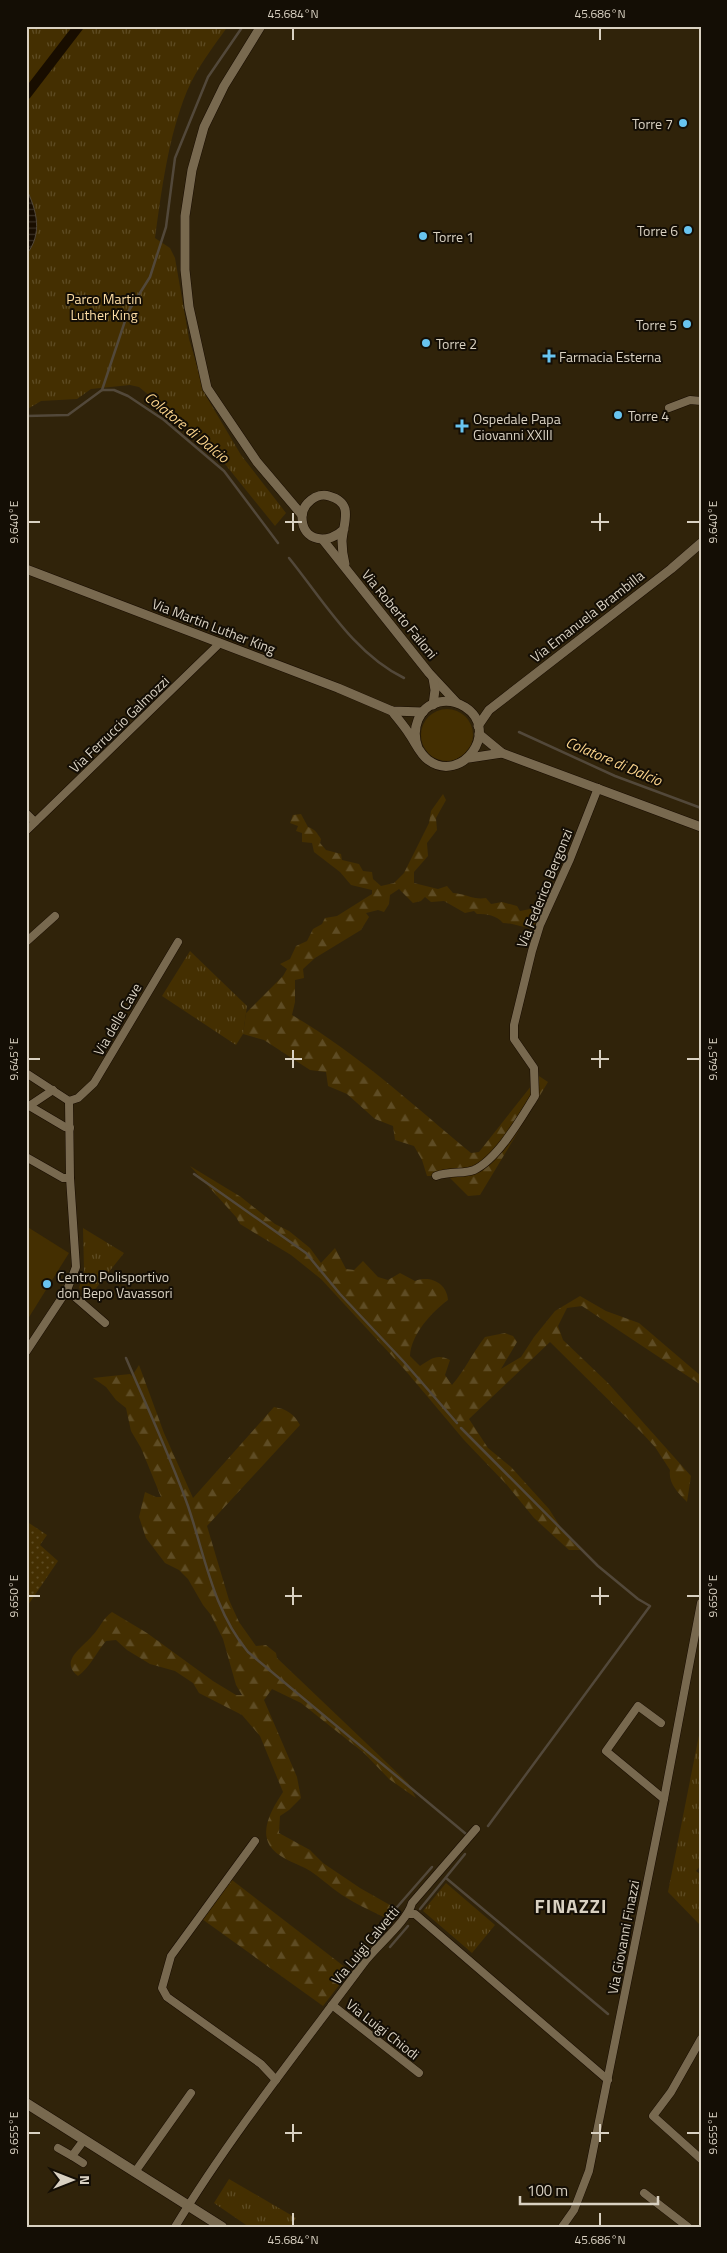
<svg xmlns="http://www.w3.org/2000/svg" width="727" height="2253" font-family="'Titillium Web',sans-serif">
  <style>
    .grass { fill: #442f01 }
    .forest { fill: url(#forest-firs) }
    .park { fill: url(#park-tufts) }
    .garden { fill: url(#garden-dots) }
    .water { fill: url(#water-rules); stroke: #52483a }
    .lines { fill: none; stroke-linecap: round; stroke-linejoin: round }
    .stream { stroke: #52483a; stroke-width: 2.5 }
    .canal { stroke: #180d00; stroke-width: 10 }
    .minor-casing { stroke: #180c00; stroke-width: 9 }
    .tertiary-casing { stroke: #180c00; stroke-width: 10 }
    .secondary-casing { stroke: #180c00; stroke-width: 11 }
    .minor { stroke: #78694f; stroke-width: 8 }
    .tertiary { stroke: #78694f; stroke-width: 9 }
    .secondary { stroke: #78694f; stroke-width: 10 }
    .ticks { fill: none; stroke: #d9d1c2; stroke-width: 2 }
    .poi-dot { fill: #68c4f0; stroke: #140e05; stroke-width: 2 }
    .labels { text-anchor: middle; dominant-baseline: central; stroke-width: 4; stroke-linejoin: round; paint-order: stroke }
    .poi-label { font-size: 14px; fill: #d9d1c2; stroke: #140e05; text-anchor: start }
    .park-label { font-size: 14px; fill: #fcdca4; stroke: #140e05 }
    .street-label { font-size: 14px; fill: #d9d1c2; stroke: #140e05 }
    .water-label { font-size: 15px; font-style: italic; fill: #fbd48c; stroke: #140e05 }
    .district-label { font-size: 19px; font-weight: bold; letter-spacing: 1px; fill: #d9d1c2; stroke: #140e05 }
    .neatline { fill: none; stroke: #d9d1c2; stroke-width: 2 }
    .ticks-label { font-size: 12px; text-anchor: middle; fill: #d9d1c2 }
  </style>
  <defs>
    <pattern id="forest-firs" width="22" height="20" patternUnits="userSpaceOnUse" patternTransform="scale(1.25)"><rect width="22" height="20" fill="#442f01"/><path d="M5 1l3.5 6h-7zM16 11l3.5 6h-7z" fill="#5e4c24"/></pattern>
    <pattern id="park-tufts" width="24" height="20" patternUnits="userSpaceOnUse" patternTransform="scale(1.25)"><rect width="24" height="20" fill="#442f01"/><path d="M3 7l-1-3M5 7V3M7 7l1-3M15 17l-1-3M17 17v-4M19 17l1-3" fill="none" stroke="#5e4c24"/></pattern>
    <pattern id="garden-dots" width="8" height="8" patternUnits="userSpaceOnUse" patternTransform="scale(1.25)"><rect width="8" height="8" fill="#442f01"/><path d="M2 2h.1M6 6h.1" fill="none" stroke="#5e4c24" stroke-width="1.8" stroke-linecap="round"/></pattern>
    <pattern id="water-rules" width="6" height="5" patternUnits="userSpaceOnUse" patternTransform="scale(1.25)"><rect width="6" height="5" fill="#180d00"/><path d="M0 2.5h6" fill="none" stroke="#392f24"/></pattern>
  </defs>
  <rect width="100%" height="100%" fill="#30230a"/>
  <g class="grass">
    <circle cx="447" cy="735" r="26"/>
    <polygon points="26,1226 69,1253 26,1322"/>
  </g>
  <g class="forest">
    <path d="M443,794l3,6 -10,18 1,12 -10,13 1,13 -14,16v11l24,6 9,-3 6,7c14,1 20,7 33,5l5,6 11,-2 15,4 3,5 15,-3 6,3 -8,17c-11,0 -19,-5 -30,-5 -7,-8 -16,-9 -26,-9l-3,-3 -9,2 -21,-12 -13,1 -6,-5 -4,4 -8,2 -14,-14 -9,6 -1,9 -5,8 -6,-2 -12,3 3,4 -8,13 -46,28 -12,11 1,9 -9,2v22l-3,13c65,38 121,90 179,138l8,-1 60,-76 9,6 -68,113 -12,1 -20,-20h-21l-5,-16 -8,-14 -19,-6 -2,-14 -18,-7 -28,-25 -19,-8 -2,-14 -16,-2 -46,-30 -21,-6 3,-21 37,-37 4,-7 -7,-5 10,-5 6,-13 11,-5 6,-12 9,-5 3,-6 12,-2 35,-22v-4l-21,-5 -11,-13 -26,-20 -2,-9 -10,-1v-9l-6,-2 2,-5 -8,-3 3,-8 8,-1 7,13c7,2 9,6 13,12l-1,4 6,7 15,4 1,6 17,4 4,7 9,1 1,7 8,7 13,-3 10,-10 25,-50 2,-12z"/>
    <path d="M190,1166l51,31 34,27 14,7 21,17 11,15 14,-15 11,21 8,1 9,-9 15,16 10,3 12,-7 15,8c15,-6 32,2 33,19 -16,12 -37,34 -38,56l10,10c10,-7 18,-13 30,-6l-5,15 7,10c13,-15 21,-33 33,-48l20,-4 8,3 4,6 -16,27 20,-12 13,-20 21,-26 25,-15 26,15 33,12 62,53v9l-119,-79 -15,2 -9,18 5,14 45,43 83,93 -4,26c-9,-9 -19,-19 -17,-32l-15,-23 -14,-15 -91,-90 -81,77 19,29 23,19 38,42 16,25 17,16h-13l-35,-32 -27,-33 -43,-45 -59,-70 -84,-91 -30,-24 -51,-31 -4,-7z"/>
    <path d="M139,1365l25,68 29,65 81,-91c13,2 20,7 26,18l-93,101 22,74 10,22 17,24 10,-1 10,8 1,5 131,125 8,15 -27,-19 -25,-26 -63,-50 -29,-14 -8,11 33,77 4,21 -12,12 -9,6 -1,17 31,17 13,13 37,25 37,21 -7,11c-16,-8 -33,-15 -48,-25 -12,-8 -24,-20 -37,-27 -11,-5 -29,-12 -35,-22 -11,-17 4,-40 13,-54l-23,-56 -18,-21 -43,-22 -6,-10 -18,-12 -25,-7 -23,-14 -11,-10 -10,1c-10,12 -16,26 -28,35 -19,-15 4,-28 14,-40 8,-8 11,-18 20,-24l35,21 66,48 23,14h6l-6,-10 -13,-46 -12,-24 -8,-10 -15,-26 -9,-9 -14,-7 -19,-25 -7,-21 6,-25 11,5h5l-20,-49 -10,-17 -5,-23 -10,-8 -10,-13 -13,-9 37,-4 2,2z"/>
    <polygon points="232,1880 350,1971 323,2006 202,1919"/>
  </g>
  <g class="park">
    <path d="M26,26h202c-15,21 -31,42 -41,65 -19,47 -25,97 -32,147l15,10 5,10 14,81 17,57 35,59 45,58 -11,13 -67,-83 -69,-56 -9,-2 -39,4 -14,10 -36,2 -15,9z"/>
    <polygon points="190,951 247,1006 243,1034 236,1045 162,996"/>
    <polygon points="83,1228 124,1253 89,1297 79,1288 84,1271"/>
    <polygon points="701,1725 701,1865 696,1871 701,1875 701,1926 668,1892"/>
    <polygon points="446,1883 495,1925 472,1953 423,1911"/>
    <polygon points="229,2179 296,2218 290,2227 249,2227 214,2203"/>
  </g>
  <polygon class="garden" points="26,1521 47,1535 40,1545 58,1561 26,1608"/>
  <path class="water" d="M26,188c11,23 17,46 0,67z"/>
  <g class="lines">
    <g class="stream">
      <polyline points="102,390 128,312 150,277 166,227 175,158 208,77 243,26"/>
      <polyline points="26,416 68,415 102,390 114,390 128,396 164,420 224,471 278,543"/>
      <path d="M289,558c34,42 65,96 115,120"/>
      <polyline points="519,732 615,776 701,808"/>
      <polyline points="194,1174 306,1253 340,1294 404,1362 457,1423"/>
      <path d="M126,1358c21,49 44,98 62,148 17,50 25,104 60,146l218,182"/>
      <polyline points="461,1428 598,1566 638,1599 650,1606 488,1826"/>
      <polyline points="446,1878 608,2014"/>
      <polyline points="420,1909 465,1854"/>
      <polyline points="391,1914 432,1867"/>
      <polyline points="390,1947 408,1926"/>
    </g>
    <polyline class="canal" points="26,95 79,26"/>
    <defs>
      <g id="minor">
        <polyline points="669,408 690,400 701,401"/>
        <polyline points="26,813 35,822"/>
        <polyline points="26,831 220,643"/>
        <polyline points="26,942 55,916"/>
        <polyline points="26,1073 69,1101"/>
        <polyline points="69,1101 78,1098 94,1083 178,942"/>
        <polyline points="26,1104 65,1127 70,1128"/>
        <polyline points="29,1106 53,1090"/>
        <polyline points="26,1157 63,1178 70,1178"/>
        <path d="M436,1176c14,-5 28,-2 38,-6 24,-11 47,-52 61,-74l-1,-28 -20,-29v-14l18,-74 8,-26 30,-66 28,-71"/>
        <polyline points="67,1290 105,1323"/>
        <polyline points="26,1352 67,1290 76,1267 70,1178 69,1101"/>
        <polyline points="661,1723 638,1706 606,1751 664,1799"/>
        <polyline points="255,1841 171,1956 162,1988 167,1997 261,2064 276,2080"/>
        <polyline points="409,1914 415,1914 608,2080"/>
        <polyline points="332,2005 419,2073"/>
        <polyline points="701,2039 671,2092 653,2116 701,2159"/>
        <polyline points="58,2148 72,2156"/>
        <polyline points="83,2163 72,2156 84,2140"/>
        <polyline points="135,2172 191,2093"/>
        <polyline points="644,2193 688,2227"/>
        <path d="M175,2227c56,-92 124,-177 188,-263 13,-18 44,-42 49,-61l64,-74"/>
        <polyline points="562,2227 574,2210 589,2171 664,1799 701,1603"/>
      </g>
      <g id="tertiary">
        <polyline points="261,26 224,86 204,127 192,170 185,216 185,270 189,307 207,388 257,462 302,515"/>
        <path d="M344,529c-15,16 -42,13 -42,-12 0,-7 4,-13 9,-17 5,-4 12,-6 18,-4 26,7 14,27 13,45 0,8 1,15 3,23"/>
        <polyline points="323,540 429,673 456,702"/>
        <polyline points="26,569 338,688 392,711 423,712"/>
        <polyline points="433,705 435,690 433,678"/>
        <path d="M392,711c6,8 13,16 18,24 6,9 10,19 18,25 34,25 73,-30 37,-53 -8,-5 -17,-7 -26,-5 -21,5 -28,27 -21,46"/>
        <polyline points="478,726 489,710 671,569 701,543"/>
        <polyline points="479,734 502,753 701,827"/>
        <polyline points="469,758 502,753"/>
      </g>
      <polyline id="secondary" points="26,2103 222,2227"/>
    </defs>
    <use href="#minor" class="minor-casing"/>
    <use href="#tertiary" class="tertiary-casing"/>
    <use href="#secondary" class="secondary-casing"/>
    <use href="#minor" class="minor"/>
    <use href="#tertiary" class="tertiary"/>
    <use href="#secondary" class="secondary"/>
  </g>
  <path class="ticks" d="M293,28v12M600,28v12M293,513v18M600,513v18M28,522h12M285,522h17M591,522h18M687,522h13M293,1050v18M600,1050v18M28,1059h12M285,1059h17M591,1059h18M687,1059h13M293,1587v18M600,1587v18M28,1596h12M285,1596h17M591,1596h18M687,1596h13M293,2124v18M600,2124v18M28,2133h12M285,2133h17M591,2133h18M687,2133h13M293,2213v13M600,2213v13"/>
  <g class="poi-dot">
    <circle cx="683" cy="123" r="5"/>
    <circle cx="688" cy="230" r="5"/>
    <circle cx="423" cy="236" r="5"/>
    <circle cx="687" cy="324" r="5"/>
    <circle cx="426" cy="343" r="5"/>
    <path d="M546.5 348.5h5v5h5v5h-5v5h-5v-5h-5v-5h5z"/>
    <circle cx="618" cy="415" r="5"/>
    <path d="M459.5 418.5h5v5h5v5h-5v5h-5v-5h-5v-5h5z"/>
    <circle cx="47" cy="1284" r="5"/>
  </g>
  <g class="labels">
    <g class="poi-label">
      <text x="673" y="123" text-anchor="end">Torre 7</text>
      <text x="678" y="230" text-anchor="end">Torre 6</text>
      <text x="433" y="236">Torre 1</text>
      <text x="677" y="324" text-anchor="end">Torre 5</text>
      <text x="436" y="343">Torre 2</text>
      <text x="559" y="356">Farmacia Esterna</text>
      <text x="628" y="415">Torre 4</text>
      <text x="473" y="418">Ospedale Papa<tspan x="473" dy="16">Giovanni XXIII</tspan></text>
      <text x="57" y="1276">Centro Polisportivo<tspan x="57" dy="16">don Bepo Vavassori</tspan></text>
    </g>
    <g class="park-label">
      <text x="104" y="298">Parco Martin<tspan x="104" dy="16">Luther King</tspan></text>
    </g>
    <g class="street-label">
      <text transform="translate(400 614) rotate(51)">Via Roberto Failoni</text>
      <text transform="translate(587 616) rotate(-38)">Via Emanuela Brambilla</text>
      <text transform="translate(214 626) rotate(21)">Via Martin Luther King</text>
      <text transform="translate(119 724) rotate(-44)">Via Ferruccio Galmozzi</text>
      <text transform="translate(544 888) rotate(-68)">Via Federico Bergonzi</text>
      <text transform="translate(117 1019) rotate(-60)">Via delle Cave</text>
      <text transform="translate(623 1937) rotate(-79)">Via Giovanni Finazzi</text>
      <text transform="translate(365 1945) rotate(-50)">Via Luigi Calvetti</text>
      <text transform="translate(383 2029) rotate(38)">Via Luigi Chiodi</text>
    </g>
    <g class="water-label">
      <text transform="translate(187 427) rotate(39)">Colatore di Dalcio</text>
      <text transform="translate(614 761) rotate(23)">Colatore di Dalcio</text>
    </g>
    <g class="district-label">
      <text x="571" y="1905">FINAZZI</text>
    </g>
  </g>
  <rect width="727" height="2253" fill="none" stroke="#140e05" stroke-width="55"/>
  <g transform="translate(72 2180) rotate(90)" stroke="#140e05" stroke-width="4" paint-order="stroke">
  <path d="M0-4L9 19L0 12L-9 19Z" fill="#d9d1c2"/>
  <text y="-8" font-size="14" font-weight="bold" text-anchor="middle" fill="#d9d1c2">N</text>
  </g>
  <path d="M520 2196v8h138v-8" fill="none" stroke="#d9d1c2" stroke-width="2.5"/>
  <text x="527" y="2196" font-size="15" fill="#d9d1c2" stroke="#140e05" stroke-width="4" paint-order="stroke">100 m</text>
  <rect x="28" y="28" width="672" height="2198" class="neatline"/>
  <g class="ticks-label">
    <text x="293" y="18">45.684°N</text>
    <text x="600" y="18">45.686°N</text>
    <text transform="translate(14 522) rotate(-90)" y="4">9.640°E</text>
    <text transform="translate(713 522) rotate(-90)" y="4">9.640°E</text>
    <text transform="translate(14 1059) rotate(-90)" y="4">9.645°E</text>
    <text transform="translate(713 1059) rotate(-90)" y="4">9.645°E</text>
    <text transform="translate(14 1596) rotate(-90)" y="4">9.650°E</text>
    <text transform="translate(713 1596) rotate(-90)" y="4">9.650°E</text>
    <text transform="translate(14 2133) rotate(-90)" y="4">9.655°E</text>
    <text transform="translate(713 2133) rotate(-90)" y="4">9.655°E</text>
    <text x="293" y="2244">45.684°N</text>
    <text x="600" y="2244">45.686°N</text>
  </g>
</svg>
